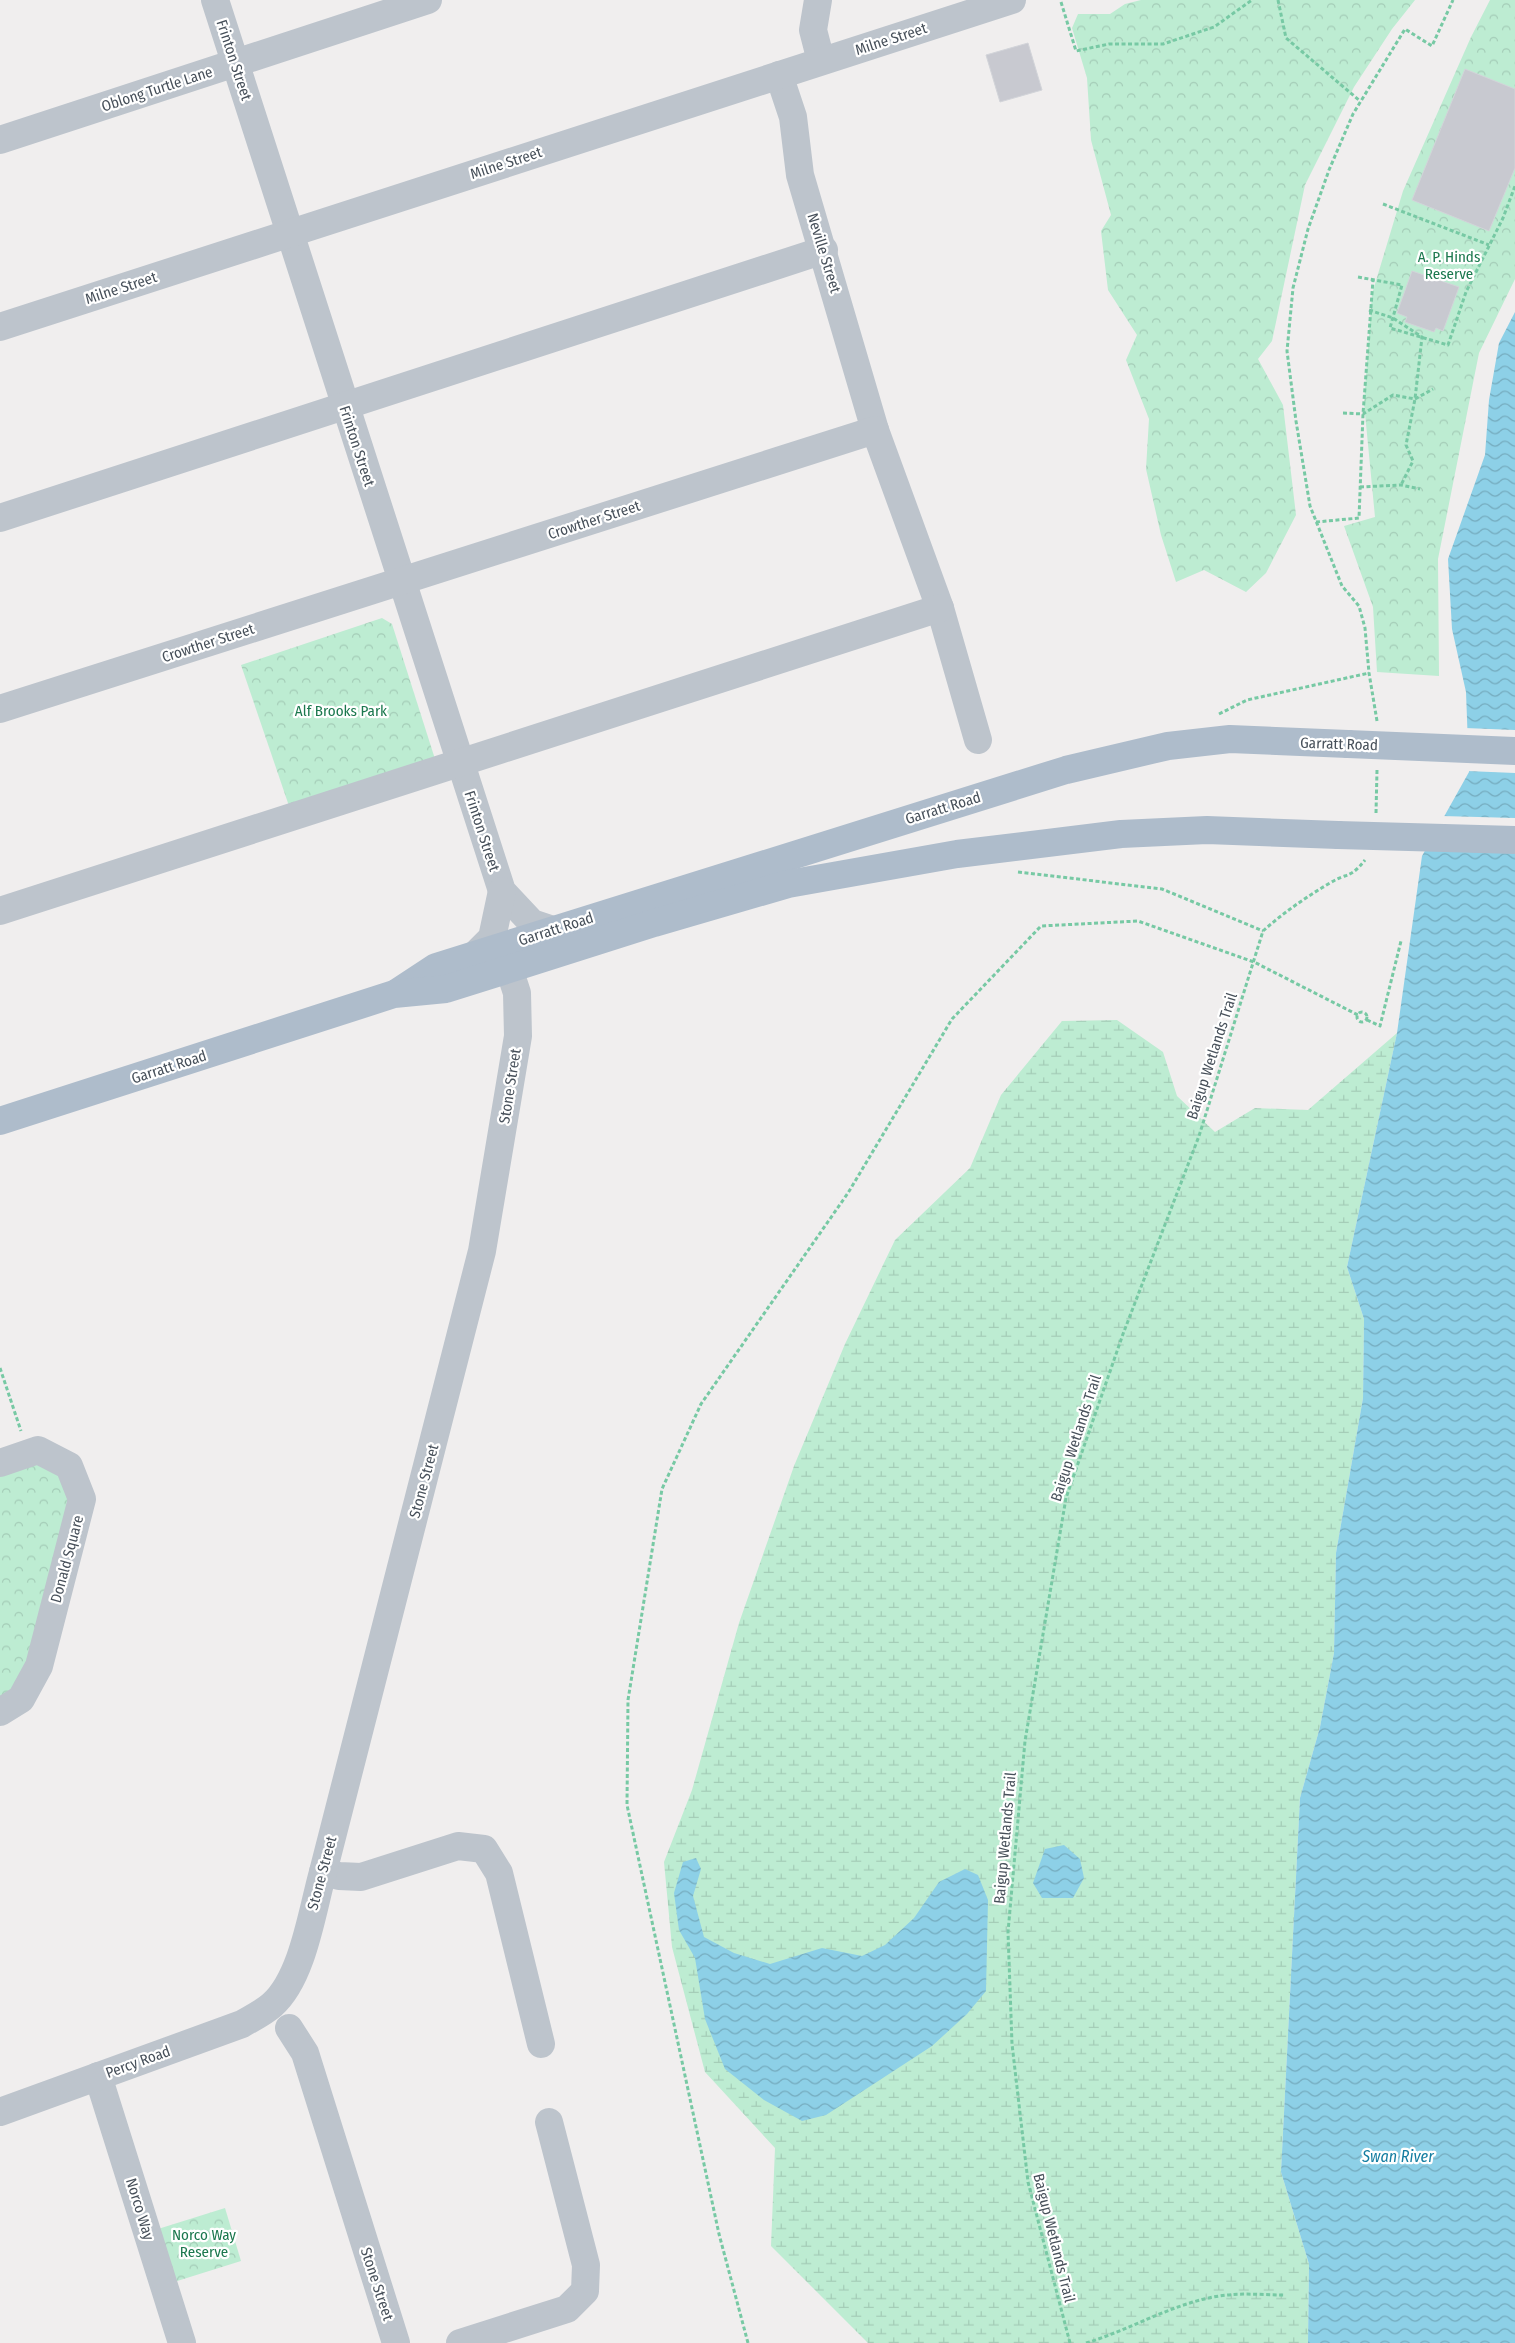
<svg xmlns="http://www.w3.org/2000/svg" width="1515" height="2343" font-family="'Fira Sans Condensed',sans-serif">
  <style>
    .forest { fill: url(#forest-crowns) }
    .wetland { fill: url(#wetland-marsh) }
    .water { fill: url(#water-waves) }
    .pier { fill: #f0eeee }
    .building { fill: #c8c9d0; stroke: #d2d4d9 }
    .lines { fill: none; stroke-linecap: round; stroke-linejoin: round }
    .path { stroke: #77c9a4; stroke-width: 3; stroke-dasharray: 4 2.5; stroke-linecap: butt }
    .minor { stroke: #bdc4cc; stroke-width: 28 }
    .major { stroke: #aebccb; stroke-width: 28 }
    .major-bridge { stroke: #aebccb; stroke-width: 28 }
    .labels { text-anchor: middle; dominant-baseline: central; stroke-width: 4.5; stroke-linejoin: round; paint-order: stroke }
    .street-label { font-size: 15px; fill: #47505a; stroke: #fff }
    .park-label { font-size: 15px; fill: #1b784e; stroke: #fff }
    .water-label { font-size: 16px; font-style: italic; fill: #137da1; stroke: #fff }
  </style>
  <defs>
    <pattern id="forest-crowns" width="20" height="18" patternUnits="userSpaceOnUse" patternTransform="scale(1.25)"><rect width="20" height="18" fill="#bdecd2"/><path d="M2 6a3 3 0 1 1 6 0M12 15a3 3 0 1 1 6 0" fill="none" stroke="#a4ccb7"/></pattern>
    <pattern id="wetland-marsh" width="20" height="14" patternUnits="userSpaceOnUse" patternTransform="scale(1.25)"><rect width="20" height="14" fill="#bdecd2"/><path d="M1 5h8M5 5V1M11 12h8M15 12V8" fill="none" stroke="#a4ccb7"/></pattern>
    <pattern id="water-waves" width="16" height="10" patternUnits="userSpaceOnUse" patternTransform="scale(1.25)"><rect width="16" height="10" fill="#8dd0e7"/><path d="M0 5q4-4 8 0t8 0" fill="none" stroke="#75abbe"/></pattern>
  </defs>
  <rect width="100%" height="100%" fill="#f0eeee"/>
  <g class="forest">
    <polygon points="1141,0 1415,0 1392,29 1354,87 1305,185 1272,341 1258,359 1283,405 1296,515 1266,573 1246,592 1204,570 1176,582 1161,535 1146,469 1149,419 1126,360 1137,335 1108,290 1101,231 1111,215 1091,140 1087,78 1072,28 1078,14 1110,14 1125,4"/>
    <polygon points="1490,0 1515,0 1515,279 1479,353 1438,559 1439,676 1377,672 1373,607 1344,526 1375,517 1364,403 1372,294 1403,191 1471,37"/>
    <polygon points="382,618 392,624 435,759 289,806 241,665"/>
    <polygon points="38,1450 82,1499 39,1666 0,1706 0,1463"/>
    <polygon points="225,2208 241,2261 174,2282 158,2229"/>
  </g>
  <polygon class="wetland" points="1117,1020 1163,1052 1177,1096 1215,1132 1255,1108 1308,1110 1397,1033 1347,1267 1364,1319 1363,1398 1336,1553 1334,1653 1320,1727 1300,1798 1281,2172 1309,2264 1308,2343 868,2343 771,2246 775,2148 705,2072 672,1947 664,1862 692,1790 739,1623 794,1466 845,1344 895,1240 970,1168 1001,1095 1062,1021"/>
  <g class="water">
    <polygon points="1515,312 1515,2343 1308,2343 1309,2264 1281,2172 1300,1798 1320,1727 1334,1653 1336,1553 1363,1398 1364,1319 1347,1267 1397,1033 1422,856 1469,772 1466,692 1452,629 1448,559 1485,455 1489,400 1499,343"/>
    <polygon points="1064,1845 1080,1859 1084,1878 1073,1898 1042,1898 1033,1883 1045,1849"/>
    <polygon points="696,1858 701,1869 693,1896 704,1937 734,1953 770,1964 822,1948 862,1956 885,1945 914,1918 939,1882 965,1869 978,1875 988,1900 986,1991 967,2014 932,2046 826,2115 802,2121 764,2100 725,2069 705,2019 695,1958 679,1930 674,1893 683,1862"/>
  </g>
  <g class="pier">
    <polygon points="1465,728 1515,730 1515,773 1467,771"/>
    <polygon points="1442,816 1515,818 1515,846 1427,843"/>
  </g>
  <g class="building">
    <polygon points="1028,43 1042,90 1000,102 986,55"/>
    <polygon points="1465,69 1515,89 1515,168 1489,231 1412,200"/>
    <polygon points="1412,271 1459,287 1443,331 1436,328 1434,332 1405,322 1407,317 1397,313"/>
  </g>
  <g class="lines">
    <g class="path">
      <polyline points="1278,0 1286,38 1360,101"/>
      <polyline points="1061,2 1076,51 1109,44 1163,44 1214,27 1252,0"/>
      <polyline points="1383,204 1489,245"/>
      <polyline points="1358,277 1402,285 1390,328 1448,345 1466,292 1503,218 1515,186"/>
      <polyline points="1369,310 1393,318 1422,337 1415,399 1406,445 1413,461 1401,485"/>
      <polyline points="1343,413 1363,414 1393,395 1415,399 1433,389"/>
      <polyline points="1360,487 1401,485 1420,489"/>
      <polyline points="1316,522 1359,518 1363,414 1373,280"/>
      <polyline points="1219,714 1247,700 1369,673"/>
      <polyline points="1377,721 1369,673 1365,628 1359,606 1342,586 1310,506 1296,421 1287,351 1293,288 1308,229 1329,170 1353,114 1405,29 1432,46 1453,0"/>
      <polyline points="1376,813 1377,770"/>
      <polyline points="1018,872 1162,889 1263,931"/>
      <circle cx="1362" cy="1017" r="5"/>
      <polyline points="1367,1020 1380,1026 1401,941"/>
      <polyline points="0,1368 21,1431"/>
      <polyline points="748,2343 719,2234 627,1805 628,1700 662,1489 701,1404 848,1193 952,1019 1041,926 1138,921 1254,962 1358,1015"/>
      <path d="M1070,2343l-42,-161 -16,-138 -4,-112 17,-191 41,-243 57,-164 76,-198 64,-205c20,-18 43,-34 67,-48 18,-11 20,-4 35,-23"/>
      <path d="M1086,2343c47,-14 92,-43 141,-48 19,-2 39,0 58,0"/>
    </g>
    <g class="minor">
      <polyline points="215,0 502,891 532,923 553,930"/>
      <polyline points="818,0 813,30 821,61"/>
      <polyline points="779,75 793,117 800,175 875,430"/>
      <polyline points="0,140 428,0"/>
      <polyline points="0,327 1012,0"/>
      <polyline points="0,518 824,250"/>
      <polyline points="0,709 875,430 940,608 978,740"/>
      <polyline points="0,911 940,608"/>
      <polyline points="474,956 492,938 502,891"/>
      <polyline points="0,1463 38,1450 69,1466 82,1499 39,1666 21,1699 0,1712"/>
      <polyline points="323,1872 339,1876 361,1877 458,1846 484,1849 499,1873 541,2044"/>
      <polyline points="289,2028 305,2053 396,2343"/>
      <polyline points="98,2076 182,2343"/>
      <path d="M0,2112l242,-88c10,-6 21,-11 30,-19 31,-27 40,-94 51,-133l159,-621 36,-215 -1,-43 -15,-46"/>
      <polyline points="460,2343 567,2309 585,2291 586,2265 549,2122"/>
    </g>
    <g class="major">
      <polyline points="398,992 436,967 1066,770 1168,746 1230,739 1348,744"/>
      <polyline points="0,1121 394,994 446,989 654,923 788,884 957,854 1121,834 1207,830 1338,835"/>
    </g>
    <g class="major-bridge">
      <polyline points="1348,744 1515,751"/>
      <polyline points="1338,835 1515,840"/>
    </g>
  </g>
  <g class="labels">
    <g class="street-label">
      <text transform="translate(891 39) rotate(-18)">Milne Street</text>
      <text transform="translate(234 60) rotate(72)">Frinton Street</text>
      <text transform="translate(157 89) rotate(-18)">Oblong Turtle Lane</text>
      <text transform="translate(506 163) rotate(-18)">Milne Street</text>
      <text transform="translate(824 253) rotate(73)">Neville Street</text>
      <text transform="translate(121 288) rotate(-18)">Milne Street</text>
      <text transform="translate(357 446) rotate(72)">Frinton Street</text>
      <text transform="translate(594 520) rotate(-18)">Crowther Street</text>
      <text transform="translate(208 643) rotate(-18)">Crowther Street</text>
      <text transform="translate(1339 744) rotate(2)">Garratt Road</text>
      <text transform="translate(943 808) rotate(-17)">Garratt Road</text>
      <text transform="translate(482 831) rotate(72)">Frinton Street</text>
      <text transform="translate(556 929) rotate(-18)">Garratt Road</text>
      <text transform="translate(1212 1056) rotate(-72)">Baigup Wetlands Trail</text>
      <text transform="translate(169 1067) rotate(-18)">Garratt Road</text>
      <text transform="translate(510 1086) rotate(-81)">Stone Street</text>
      <text transform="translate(1076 1438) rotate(-72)">Baigup Wetlands Trail</text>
      <text transform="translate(424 1481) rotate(-75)">Stone Street</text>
      <text transform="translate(67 1559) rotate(-75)">Donald Square</text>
      <text transform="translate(1005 1838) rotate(-85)">Baigup Wetlands Trail</text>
      <text transform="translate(322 1873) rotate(-75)">Stone Street</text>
      <text transform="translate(138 2062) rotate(-20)">Percy Road</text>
      <text transform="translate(140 2209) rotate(73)">Norco Way</text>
      <text transform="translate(1054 2238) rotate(76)">Baigup Wetlands Trail</text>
      <text transform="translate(377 2284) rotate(72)">Stone Street</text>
    </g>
    <g class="park-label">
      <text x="1449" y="257">A. P. Hinds<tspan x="1449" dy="17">Reserve</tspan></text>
      <text x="341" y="711">Alf Brooks Park</text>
      <text x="204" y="2235">Norco Way<tspan x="204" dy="17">Reserve</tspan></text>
    </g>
    <g class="water-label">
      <text x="1398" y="2156">Swan River</text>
    </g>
  </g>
</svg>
